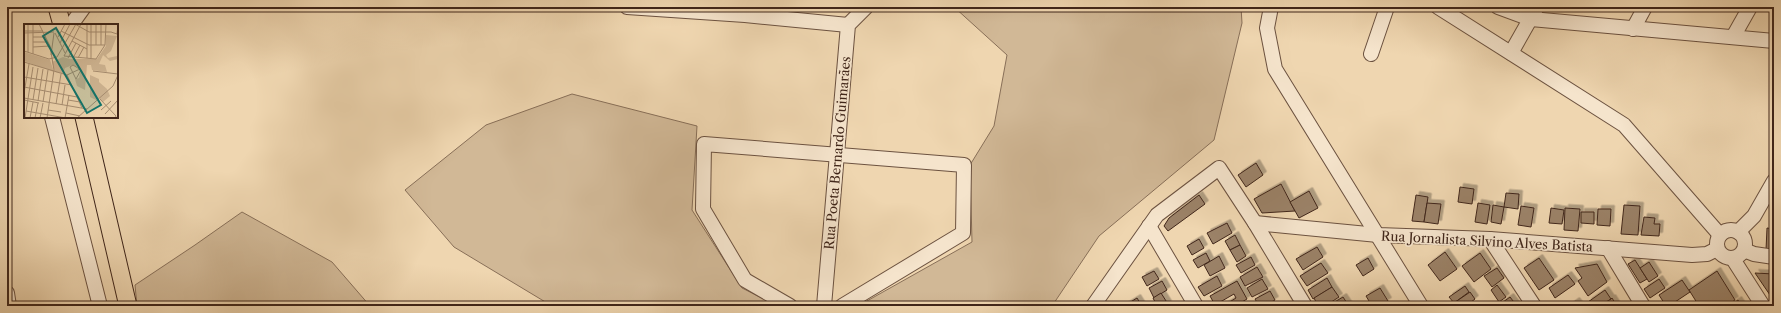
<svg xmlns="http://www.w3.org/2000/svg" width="1781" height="313" font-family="'Libre Caslon Text',serif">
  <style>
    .green { fill: #d1b896; stroke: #886f58 }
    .building { fill: #9b8268; stroke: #40261a; filter: url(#shadow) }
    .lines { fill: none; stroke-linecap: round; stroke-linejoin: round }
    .minor-casing { stroke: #6c5240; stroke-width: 16 }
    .major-casing { stroke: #40261a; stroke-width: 19 }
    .minor { stroke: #f5e4cc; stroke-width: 14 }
    .major { stroke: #efd6b0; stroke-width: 17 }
    .labels { text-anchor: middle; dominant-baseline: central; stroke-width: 3.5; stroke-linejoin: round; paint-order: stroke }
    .street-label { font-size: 13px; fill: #40261a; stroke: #f5e4cc }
    .inset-road { fill: none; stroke: #a99074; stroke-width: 1 }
    .view { fill: #0f766e; fill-opacity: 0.15; stroke: #0f766e; stroke-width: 2 }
    .inset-edge { fill: none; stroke: #40261a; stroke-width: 2 }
  </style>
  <defs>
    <filter id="shadow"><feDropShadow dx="3.5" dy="-3.5" stdDeviation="0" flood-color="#0004"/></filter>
  </defs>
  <rect width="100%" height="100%" fill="#efd6b0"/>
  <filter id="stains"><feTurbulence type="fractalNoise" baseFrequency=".005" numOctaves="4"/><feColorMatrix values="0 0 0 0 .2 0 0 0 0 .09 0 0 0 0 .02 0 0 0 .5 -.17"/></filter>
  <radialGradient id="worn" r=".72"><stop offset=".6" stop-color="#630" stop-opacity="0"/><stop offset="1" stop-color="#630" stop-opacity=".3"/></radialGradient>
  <g class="green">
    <polygon points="954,7 1241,7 1242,23 1214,140 1099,236 1052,306 858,306 972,242 970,165 994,126 1007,55"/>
    <polygon points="572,94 697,126 692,210 742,288 778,306 552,306 454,247 405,190 486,125"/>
    <polygon points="242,212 332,262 370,306 137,306 135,285 195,245"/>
  </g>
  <g class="building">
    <polygon points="1256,163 1263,175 1246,187 1238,175"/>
    <polygon points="1281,184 1295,211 1262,213 1254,199"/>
    <polygon points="1460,187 1474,189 1472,204 1458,202"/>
    <polygon points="1309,191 1318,208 1299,218 1290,202"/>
    <polygon points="1506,193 1519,194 1518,209 1504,207"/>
    <polygon points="1199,195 1205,204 1168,231 1164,226 1169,218"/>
    <polygon points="1416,195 1428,197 1424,222 1412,221"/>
    <polygon points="1427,203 1441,204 1438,224 1424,222"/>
    <polygon points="1478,203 1490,205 1487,224 1475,222"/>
    <polygon points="1493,205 1504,207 1501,224 1491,222"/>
    <polygon points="1624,205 1640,206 1638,235 1621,234"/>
    <polygon points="1521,206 1534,208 1531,227 1518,225"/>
    <polygon points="1551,208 1564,210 1562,224 1549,223"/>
    <polygon points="1565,208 1580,209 1578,231 1564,230"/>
    <polygon points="1598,209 1611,209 1610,226 1597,225"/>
    <polygon points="1581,212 1594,212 1594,224 1581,223"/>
    <polygon points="1644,217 1655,218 1654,224 1660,224 1659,236 1641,235"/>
    <polygon points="1227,223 1232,233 1213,244 1207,233"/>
    <polygon points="1767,228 1774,229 1774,250 1766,250"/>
    <polygon points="1235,235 1240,245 1230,250 1225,241"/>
    <polygon points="1199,239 1204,248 1192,255 1187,246"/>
    <polygon points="1240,245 1246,256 1237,262 1230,250"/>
    <polygon points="1317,247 1323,257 1303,270 1296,259"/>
    <polygon points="1445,252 1457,269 1440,281 1428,265"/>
    <polygon points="1206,253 1210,261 1198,268 1193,260"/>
    <polygon points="1480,253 1491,269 1474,282 1462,266"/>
    <polygon points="1219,256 1225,268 1210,276 1204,265"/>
    <polygon points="1251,257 1255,265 1241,273 1236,265"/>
    <polygon points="1368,258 1374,269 1363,276 1356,265"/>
    <polygon points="1539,258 1554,280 1539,290 1524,268"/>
    <polygon points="1635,260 1647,279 1640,283 1628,264"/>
    <polygon points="1649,262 1658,276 1649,282 1640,268"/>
    <polygon points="1321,263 1328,273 1307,286 1300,276"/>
    <polygon points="1597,264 1607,282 1588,296 1578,281 1582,278 1575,268"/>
    <polygon points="1257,267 1263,277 1245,286 1240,277"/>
    <polygon points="1497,268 1504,278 1492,287 1484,276"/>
    <polygon points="1154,271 1159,279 1147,286 1142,277"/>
    <polygon points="1717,271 1735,300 1725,306 1699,306 1689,290"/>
    <polygon points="1755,273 1774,274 1774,294 1770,295"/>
    <polygon points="1568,275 1575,284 1555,298 1549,288"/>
    <polygon points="1217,276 1222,286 1204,296 1198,287"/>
    <polygon points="1327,278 1332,287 1313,299 1308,290"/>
    <polygon points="1262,279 1268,289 1252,297 1247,288"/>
    <polygon points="1659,279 1665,288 1650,298 1644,289"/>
    <polygon points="1682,280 1690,292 1669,306 1666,306 1659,295"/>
    <polygon points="1162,281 1167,290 1154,298 1149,288"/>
    <polygon points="1237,281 1247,299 1235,306 1223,306 1236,298 1234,294 1215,305 1210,296"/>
    <polygon points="1497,285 1506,297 1499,302 1491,290"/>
    <polygon points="1465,286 1469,292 1454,303 1449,297"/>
    <polygon points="1332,287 1339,297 1325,306 1318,306 1314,298"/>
    <polygon points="1380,288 1388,301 1379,306 1372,306 1366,296"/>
    <polygon points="1605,290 1611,299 1600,306 1590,306 1588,302"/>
    <polygon points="1270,291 1275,300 1264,306 1259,306 1255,299"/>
    <polygon points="1470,292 1475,299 1466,306 1456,306 1454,303"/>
    <polygon points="1161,293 1168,304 1157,306 1153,298"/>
    <polygon points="1343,297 1349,306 1328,306"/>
    <polygon points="1510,297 1517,306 1500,306 1499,305"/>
    <polygon points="1137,298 1142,306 1124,306"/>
    <polygon points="1612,298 1617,306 1600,306 1611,299"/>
    <polygon points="1738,300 1742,306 1730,306"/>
    <polygon points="1576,301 1580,306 1569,306"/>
  </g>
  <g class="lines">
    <defs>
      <g id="minor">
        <polyline points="627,7 745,15 848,25"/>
        <polyline points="1271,7 1267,28 1275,69 1421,306"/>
        <polyline points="1438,7 1624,125 1720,235"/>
        <polyline points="1498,7 1531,19 1774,41"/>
        <polyline points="71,25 84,7"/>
        <polyline points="1633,29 1645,7"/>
        <polyline points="1733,37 1750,7"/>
        <polyline points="1511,53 1537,7"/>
        <polyline points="1371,54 1387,7"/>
        <polyline points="52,117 100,306"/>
        <polyline points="1255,223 1378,235 1490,239 1692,255 1707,254 1717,249"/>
        <polyline points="1149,226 1196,306"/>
        <circle cx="1731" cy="244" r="14"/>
        <polyline points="1738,232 1754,216 1774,181"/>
        <polyline points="1490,239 1534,306"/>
        <polyline points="1608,248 1643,306"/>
        <polyline points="1744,250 1754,254 1774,257"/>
        <polyline points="1733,259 1763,306"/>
        <polyline points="7,293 9,306"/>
        <polyline points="790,306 745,280 703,209 704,144 964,165 963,233 842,306"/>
        <polyline points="824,306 848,25 866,7"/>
        <polyline points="1093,306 1157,215 1219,168 1255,223 1305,306"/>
      </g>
      <g id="major">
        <polyline points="57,7 62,25"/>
        <polyline points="84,117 128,306"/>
      </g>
    </defs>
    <use href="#minor" class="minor-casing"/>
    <use href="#major" class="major-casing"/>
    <use href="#minor" class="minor"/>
    <use href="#major" class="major"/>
  </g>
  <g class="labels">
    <g class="street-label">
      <text transform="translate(837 153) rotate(-85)">Rua Poeta Bernardo Guimarães</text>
      <text transform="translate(1487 241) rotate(3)">Rua Jornalista Silvino Alves Batista</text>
    </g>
  </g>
  <g transform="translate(24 24)">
    <rect width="94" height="94" fill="#efd6b0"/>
    <path d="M82,11l11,1 -6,15 -5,4 2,3 9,-2 1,3 -8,2 -7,-6 -4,9 6,1 2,7 -15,-2 -1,-5h-4l-2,25 -8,-4 -2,-7 4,-1 2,-9 -8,-4 -8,3 -2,6 -8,-2 -3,-10 11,-5 7,2h27l9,-13zM0,28l26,8 4,12 -30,-11zM66,51l9,4v3l8,7 3,7 -7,6 -4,-4 -3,2 -6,-3z" fill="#d1b896"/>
    <path class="inset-road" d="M4,0v28M9,0v30M15,0l11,22 4,24 -7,48M51,0l14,8h22l6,2 1,-9M57,0l-17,32 32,3 9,-14 1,-21M63,0v34M72,0v21M77,0v21M0,7h19M37,7l28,14h16M0,9l30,-1M31,9l10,20M9,13h13M34,13l7,-13M48,17l15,8M9,18h15M36,19l10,-19M9,23l17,-1M0,27l25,8 8,-2 19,-33M27,31l3,-22M44,34l8,-15M49,34l7,-13M54,34l6,-11M67,34v-34M0,38l43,13 13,-6M49,41l8,5 -5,9 -6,-12zM69,47l25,3M43,51l15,33M0,53l48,8M0,63l53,10M0,69l5,-29M0,74l63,11M76,75l16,17 -1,2M0,76l15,3M9,76l5,-32M44,76l12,2M14,77l5,-32M19,78l5,-32M32,80l5,-30M38,81l3,-20M24,86l13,2M77,86l10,-9M2,87l40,7M42,89l14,3M81,90l13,-14M1,94l8,-51M6,94l3,-16M11,94l3,-15M16,94l3,-15M41,94l4,-23M53,94l36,-32 5,-11"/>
    <path class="view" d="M32,4l45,77 -14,8 -44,-77z"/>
    <rect width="94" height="94" class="inset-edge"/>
  </g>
  <rect width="1781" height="313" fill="none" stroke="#efd6b0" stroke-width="24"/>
  <rect x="8" y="8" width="1765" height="297" fill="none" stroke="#40261a" stroke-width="2"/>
  <rect x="12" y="12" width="1757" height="289" fill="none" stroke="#40261a"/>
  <rect width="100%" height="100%" filter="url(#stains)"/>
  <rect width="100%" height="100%" fill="url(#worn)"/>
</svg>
